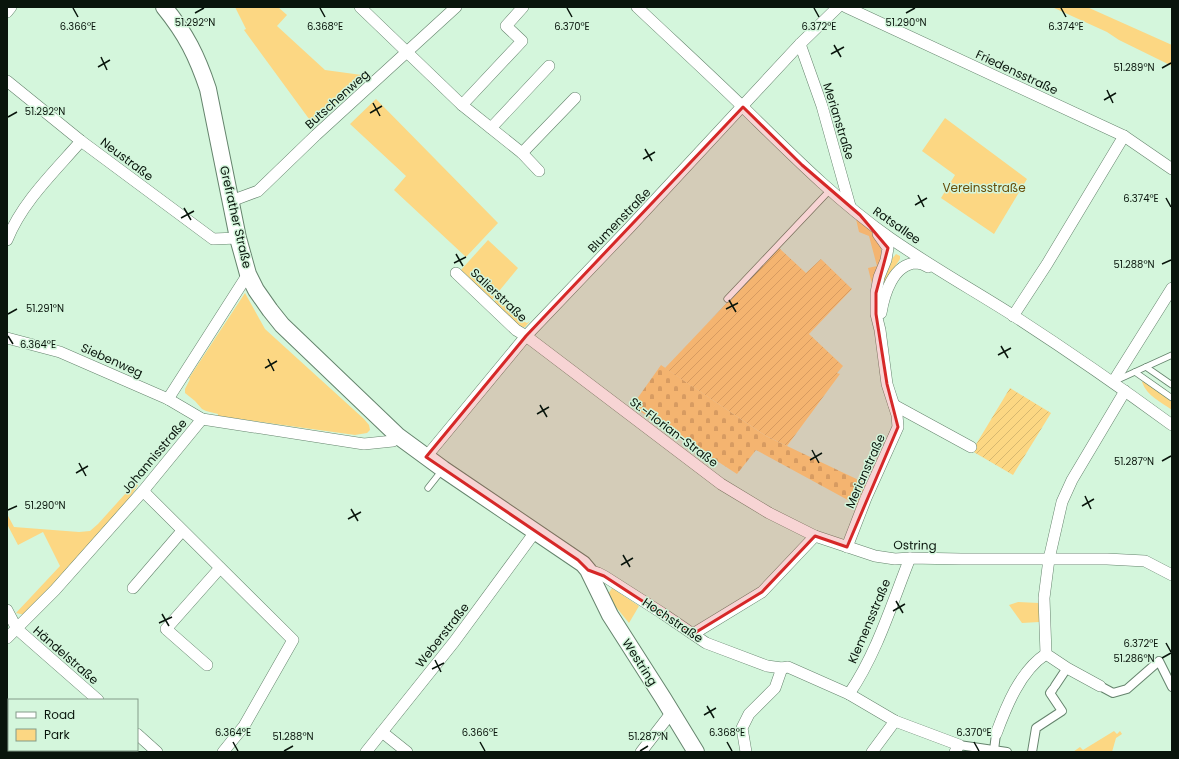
<svg xmlns="http://www.w3.org/2000/svg" width="1179" height="759" font-family="Poppins,sans-serif">
  <style>
    .green { fill: #fcd783 }
    .cemetery { fill: url(#cemetery-stones) }
    .garden { fill: url(#garden-furrows) }
    .lines { fill: none; stroke-linecap: round; stroke-linejoin: round }
    .service-casing { stroke: #65846d; stroke-width: 7 }
    .pedestrian-casing { stroke: #65846d; stroke-width: 10 }
    .minor-casing { stroke: #65846d; stroke-width: 12 }
    .secondary-casing { stroke: #65846d; stroke-width: 18 }
    .service { stroke: #fff; stroke-width: 5.5 }
    .pedestrian { stroke: #fff; stroke-width: 8 }
    .minor { stroke: #fff; stroke-width: 11 }
    .secondary { stroke: #fff; stroke-width: 16 }
    .marked { fill: #d62828; fill-opacity: 0.2; stroke: #d62828; stroke-width: 3; stroke-linejoin: round }
    .ticks { fill: none; stroke: #09150c; stroke-width: 1.5 }
    .labels { text-anchor: middle; dominant-baseline: central; stroke-width: 3; stroke-linejoin: round; paint-order: stroke }
    .street-label { font-size: 12px; fill: #09150c; stroke: #d4f6dc }
    .park-label { font-size: 12px; fill: #664d09; stroke: #d4f6dc }
    .ticks-label { font-size: 10px; text-anchor: middle; fill: #09150c; stroke: #d4f6dc; stroke-width: 3; stroke-linejoin: round; paint-order: stroke }
  </style>
  <defs>
    <pattern id="cemetery-stones" width="16" height="16" patternUnits="userSpaceOnUse"><rect width="16" height="16" fill="#fcd783"/><path d="M2 7V4a2 2 0 0 1 4 0v3zM10 15v-3a2 2 0 0 1 4 0v3z" fill="#d7b870"/></pattern>
    <pattern id="garden-furrows" width="10" height="10" patternUnits="userSpaceOnUse"><rect width="10" height="10" fill="#fcd783"/><path d="M-1 1l2-2M0 10L10 0M9 11l2-2" fill="none" stroke="#d7b870"/></pattern>
  </defs>
  <rect width="100%" height="100%" fill="#d4f6dc"/>
  <g class="green">
    <polygon points="235,7 278,7 287,15 277,26 325,70 369,76 312,123 244,30 246,29"/>
    <polygon points="1052,7 1087,7 1172,45 1172,66 1119,40 1107,32"/>
    <polygon points="376,99 498,223 466,257 394,190 406,176 350,124"/>
    <polygon points="945,118 1027,179 994,234 941,198 955,175 922,151"/>
    <path d="M856,219c6,5 14,10 19,16 13,15 3,37 -2,53l-5,-20 9,-2 -8,-30 -10,-4z"/>
    <polygon points="488,240 518,268 491,301 460,271"/>
    <polygon points="896,254 900,256 900,259 882,286 887,265"/>
    <polygon points="245,293 265,329 364,419 369,425 370,430 367,433 355,435 218,416 218,414 206,411 202,409 195,401 185,393 185,389 190,379 189,378"/>
    <polygon points="498,297 523,321 527,323 530,321 525,327 518,328 493,303"/>
    <path d="M1144,380l28,20v10c-11,-8 -25,-14 -30,-28z"/>
    <polygon points="135,483 138,485 128,501 25,615 16,613 60,566 43,532 18,545 7,524 7,514 14,527 79,532 90,531 98,524"/>
    <polygon points="612,588 639,606 629,623 607,596"/>
    <polygon points="1018,602 1039,603 1039,622 1022,623 1009,605"/>
    <polygon points="1114,731 1117,734 1120,731 1122,734 1116,738 1112,752 1073,752 1080,747 1083,750"/>
  </g>
  <polygon class="cemetery" points="661,365 766,436 867,484 857,505 756,450 737,474 632,406"/>
  <g class="garden">
    <polygon points="779,248 806,273 821,259 852,289 809,334 843,366 837,373 840,374 787,446 766,436 665,368"/>
    <polygon points="1010,388 1051,413 1013,475 972,451"/>
  </g>
  <g class="lines">
    <defs>
      <g id="service">
        <polyline points="727,299 830,190"/>
        <polyline points="1146,367 1172,385"/>
        <polyline points="1135,372 1172,398"/>
        <polyline points="1115,381 1172,355"/>
        <polyline points="428,488 443,469"/>
      </g>
      <g id="pedestrian">
        <polyline points="1055,686 1067,668"/>
        <polyline points="1100,686 1113,693 1127,689 1159,661 1172,687"/>
        <polyline points="959,745 1007,752"/>
        <polyline points="994,750 996,734"/>
        <polyline points="1032,752 1036,728 1062,711 1050,693 1053,689"/>
      </g>
      <g id="minor">
        <polyline points="360,7 462,105 522,153 539,171"/>
        <path d="M637,7c36,34 72,67 107,101 46,45 92,92 146,130 40,28 83,52 124,78 54,35 106,71 158,109"/>
        <polyline points="846,7 1124,136 1172,169"/>
        <polyline points="7,12 11,7"/>
        <polyline points="800,44 822,106 850,206"/>
        <polyline points="7,81 81,141 213,239 238,238"/>
        <polyline points="462,105 522,41 506,26 523,7"/>
        <polyline points="491,128 549,66"/>
        <polyline points="522,153 575,98"/>
        <polyline points="231,201 258,191 316,135 456,7"/>
        <path d="M7,240c15,-38 48,-69 74,-99"/>
        <polyline points="456,273 516,330 526,336 721,484 769,513 815,536"/>
        <path d="M881,313c3,-18 12,-49 35,-50 4,0 9,2 12,4"/>
        <polyline points="1013,316 1047,264 1124,136"/>
        <polyline points="7,338 60,352 168,399 202,419 364,444 393,441 398,436"/>
        <polyline points="1113,382 1172,288"/>
        <polyline points="168,399 248,274"/>
        <polyline points="894,405 971,447"/>
        <polyline points="426,457 526,336 630,227 800,44 838,7"/>
        <polyline points="143,491 293,640 244,726 223,752"/>
        <polyline points="847,547 866,498 898,427 897,415 887,384 880,330 876,314 876,293 879,277 886,260 888,248 878,234"/>
        <polyline points="588,570 598,573 604,576 662,613 706,643 767,666 782,668 788,667 849,694 895,721 959,745 955,752"/>
        <polyline points="133,588 182,531"/>
        <polyline points="7,610 17,629 98,700"/>
        <polyline points="693,634 762,592 815,536 875,556 895,559 910,558 961,559 1107,559 1145,561 1172,575"/>
        <polyline points="7,638 55,590 143,491 202,419"/>
        <polyline points="207,665 166,629 220,568"/>
        <polyline points="1100,686 1067,668 1046,654 1044,598 1049,559 1062,502 1072,480 1125,391"/>
        <path d="M849,694c28,-41 43,-91 61,-136"/>
        <polyline points="382,732 407,752"/>
        <polyline points="137,734 157,752"/>
        <path d="M996,734c10,-27 24,-63 50,-80"/>
        <polyline points="60,752 62,750"/>
        <polyline points="366,752 454,642 535,532"/>
        <polyline points="641,752 672,712"/>
        <polyline points="746,752 742,728 749,714 775,688 782,668"/>
        <polyline points="872,752 895,721"/>
      </g>
      <path id="secondary" d="M164,7c22,27 33,49 44,82l30,149 10,36 8,16 14,20 12,15 116,111 45,33 140,95 5,6 22,45 53,83 33,54"/>
    </defs>
    <use href="#service" class="service-casing"/>
    <use href="#pedestrian" class="pedestrian-casing"/>
    <use href="#minor" class="minor-casing"/>
    <use href="#secondary" class="secondary-casing"/>
    <use href="#service" class="service"/>
    <use href="#pedestrian" class="pedestrian"/>
    <use href="#minor" class="minor"/>
    <use href="#secondary" class="secondary"/>
  </g>
  <path class="marked" d="M743,107l59,58 58,50 28,33 -12,45v21l11,70 11,43 -51,120 -32,-11 -53,56 -69,42 -89,-58 -16,-6 -10,-10 -152,-103 100,-121z"/>
  <path class="ticks" d="M73,8l5,9M320,8l5,9M567,8l5,9M814,8l5,9M1061,8l5,9M195,13l9,-5M906,13l9,-5M834,45l7,12M831,54l13,-7M101,57l6,13M98,67l12,-7M1162,68l9,-5M1107,90l6,13M1104,100l12,-7M373,103l7,13M370,113l12,-7M8,117l9,-5M645,149l7,12M643,159l12,-7M918,195l6,12M1166,198l5,9M915,205l12,-7M184,208l7,12M181,218l13,-7M456,254l7,12M454,263l12,-6M1162,264l9,-4M729,300l7,12M726,309l12,-6M8,314l9,-5M8,336l5,8M1001,346l7,12M998,355l13,-7M268,359l6,12M265,368l12,-7M540,405l7,12M537,414l12,-7M812,450l7,13M810,460l12,-7M1162,461l9,-5M79,463l7,13M76,473l12,-7M1085,496l6,13M1082,506l12,-7M351,509l7,12M8,510l9,-4M348,519l13,-7M623,555l7,12M621,565l12,-7M896,601l7,12M893,611l12,-7M162,614l7,12M159,623l13,-6M1166,643l5,9M1162,658l9,-5M435,660l6,12M432,669l12,-6M707,706l7,12M704,715l12,-7M233,742l5,9M480,742l5,9M727,742l5,9M974,742l5,9M284,751l9,-5M640,751l8,-5"/>
  <g class="labels">
    <g class="street-label">
      <text transform="translate(1017 72) rotate(25)">Friedensstraße</text>
      <text transform="translate(337 99) rotate(-42)">Butschenweg</text>
      <text transform="translate(839 121) rotate(73)">Merianstraße</text>
      <text transform="translate(127 159) rotate(37)">Neustraße</text>
      <text transform="translate(236 217) rotate(77)">Grefrather Straße</text>
      <text transform="translate(619 220) rotate(-46)">Blumenstraße</text>
      <text transform="translate(897 225) rotate(35)">Ratsallee</text>
      <text transform="translate(499 295) rotate(43)">Salierstraße</text>
      <text transform="translate(112 360) rotate(24)">Siebenweg</text>
      <text transform="translate(674 432) rotate(37)">St.-Florian-Straße</text>
      <text transform="translate(154 456) rotate(-50)">Johannisstraße</text>
      <text transform="translate(865 471) rotate(-66)">Merianstraße</text>
      <text transform="translate(915 545) rotate(1)">Ostring</text>
      <text transform="translate(673 620) rotate(34)">Hochstraße</text>
      <text transform="translate(869 621) rotate(-67)">Klemensstraße</text>
      <text transform="translate(442 635) rotate(-52)">Weberstraße</text>
      <text transform="translate(66 655) rotate(41)">Händelstraße</text>
      <text transform="translate(640 662) rotate(57)">Westring</text>
    </g>
    <g class="park-label">
      <text x="984" y="187">Vereinsstraße</text>
    </g>
  </g>
  <g class="ticks-label">
    <text x="195" y="26">51.292°N</text>
    <text x="906" y="26">51.290°N</text>
    <text x="78" y="30">6.366°E</text>
    <text x="325" y="30">6.368°E</text>
    <text x="572" y="30">6.370°E</text>
    <text x="819" y="30">6.372°E</text>
    <text x="1066" y="30">6.374°E</text>
    <text x="1134" y="71">51.289°N</text>
    <text x="45" y="115">51.292°N</text>
    <text x="1141" y="202">6.374°E</text>
    <text x="1134" y="268">51.288°N</text>
    <text x="45" y="312">51.291°N</text>
    <text x="38" y="348">6.364°E</text>
    <text x="1134" y="465">51.287°N</text>
    <text x="45" y="509">51.290°N</text>
    <text x="1141" y="647">6.372°E</text>
    <text x="1134" y="662">51.286°N</text>
    <text x="233" y="736">6.364°E</text>
    <text x="480" y="736">6.366°E</text>
    <text x="727" y="736">6.368°E</text>
    <text x="974" y="736">6.370°E</text>
    <text x="293" y="740">51.288°N</text>
    <text x="648" y="740">51.287°N</text>
  </g>
  <rect width="1179" height="759" fill="none" stroke="#09150c" stroke-width="16"/>
  <rect x="8" y="699" width="130" height="52" fill="#d4f6dc" stroke="#839c89"/>
  <rect x="16" y="712" width="20" height="6" fill="#ffffff" stroke="#839c89"/>
  <text x="44" y="719" font-size="12" fill="#09150c">Road</text>
  <rect x="16" y="729" width="20" height="12" fill="#fcd783" stroke="#839c89"/>
  <text x="44" y="739" font-size="12" fill="#09150c">Park</text>
</svg>
